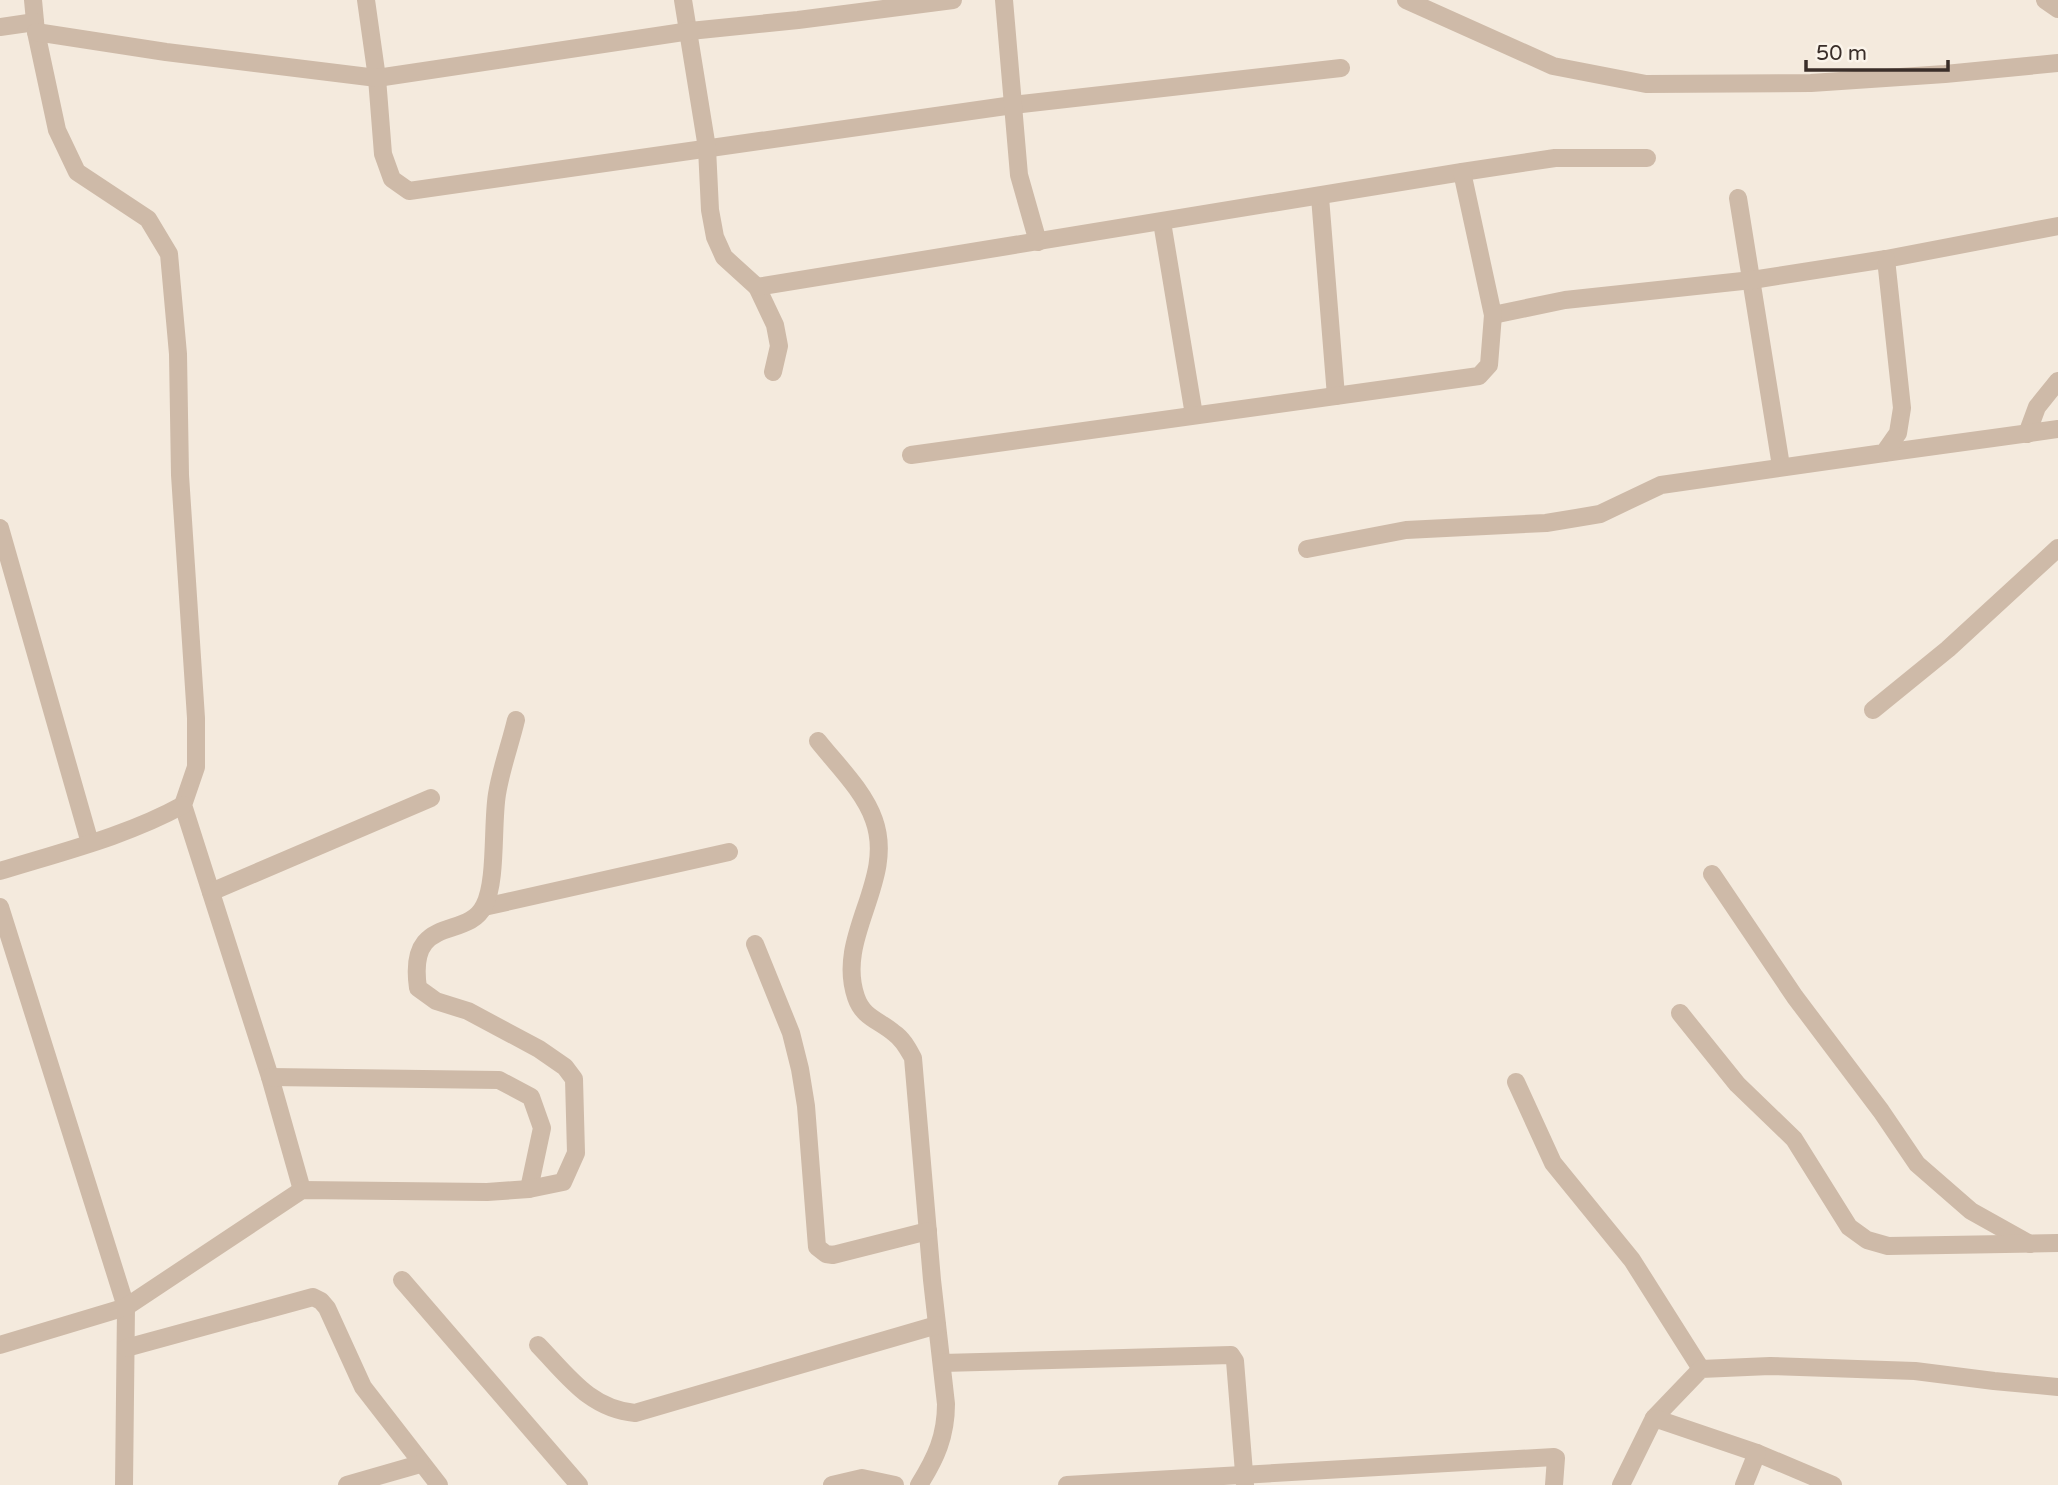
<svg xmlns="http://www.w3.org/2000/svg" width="2058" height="1485" font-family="'Varela Round',sans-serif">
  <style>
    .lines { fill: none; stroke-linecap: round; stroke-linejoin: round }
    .minor { stroke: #cebaa8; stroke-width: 18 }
  </style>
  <rect width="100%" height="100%" fill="#f4eadd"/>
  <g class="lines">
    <g class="minor">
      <polyline points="33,0 36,32 57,130 77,172 148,219 169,254 178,354 180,475 196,718 196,767 183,805 270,1077 302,1190"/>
      <polyline points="366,0 377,78 383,154 392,179 409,191 1013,105 1341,68"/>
      <polyline points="683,0 707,148 710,210 715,237 724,257 757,287 775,325 779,346 773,372"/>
      <polyline points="1004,0 1019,175 1038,242"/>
      <polyline points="1406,0 1553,66 1646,84 1811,83 1945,74 2058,63"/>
      <polyline points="2045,0 2058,9"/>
      <polyline points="0,27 35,22"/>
      <polyline points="36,32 166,52 377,78 690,31 798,20 953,0"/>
      <polyline points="1320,197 1336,396"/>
      <polyline points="1738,198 1781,466"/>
      <polyline points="1162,222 1194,415"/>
      <polyline points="757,287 1462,172 1555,158 1647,158"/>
      <polyline points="1493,315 1565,300 1752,280 1886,259 2058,226"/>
      <polyline points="2027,434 2037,407 2058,381"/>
      <polyline points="1884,453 2058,429"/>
      <polyline points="911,455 1479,376 1489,365 1493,315 1462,172"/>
      <polyline points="0,528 90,843"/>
      <polyline points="1307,549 1406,530 1546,523 1600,514 1661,485 1884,453 1898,433 1902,408 1886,259"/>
      <polyline points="1873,710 1948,649 2058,548"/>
      <path d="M818,741c19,24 46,50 56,79 22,61 -39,116 -18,177 7,21 23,23 38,36 9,6 14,16 19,25l19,222 14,124c0,32 -10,54 -27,81"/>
      <path d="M0,871c61,-19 127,-35 183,-66"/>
      <polyline points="1712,874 1795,997 1881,1111 1917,1164 1971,1211 2030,1244"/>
      <polyline points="211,892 431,798"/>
      <polyline points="0,907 126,1307 124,1485"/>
      <polyline points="484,907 729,852"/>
      <polyline points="755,944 791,1033 800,1069 806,1106 817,1247 826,1254 833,1255 928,1231"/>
      <polyline points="1680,1013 1737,1084 1794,1139 1849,1227 1867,1240 1888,1246 2058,1243"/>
      <polyline points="270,1077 499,1080 531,1097 542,1128 529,1189"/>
      <polyline points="1516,1082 1553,1163 1632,1260 1701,1369"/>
      <polyline points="402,1280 579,1485"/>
      <path d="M0,1345l126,-38 176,-117 185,2 42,-3 34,-7 13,-29 -2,-74 -9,-12 -26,-18 -71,-38 -32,-10 -18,-13c-11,-76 49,-47 66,-82 13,-24 8,-82 13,-112 4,-25 13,-49 19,-74"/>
      <path d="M538,1345c30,31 52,64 97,68l302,-88"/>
      <polyline points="126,1348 313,1297 321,1301 327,1308 363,1387 439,1485"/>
      <polyline points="942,1363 1231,1355 1235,1361 1245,1485"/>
      <polyline points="1654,1418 1701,1369 1770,1366 1915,1371 1994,1381 2058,1387"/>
      <polyline points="347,1485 420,1464"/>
      <polyline points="832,1485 862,1478 895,1485"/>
      <polyline points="1067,1485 1554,1457 1556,1458 1554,1485"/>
      <polyline points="1621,1485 1654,1418 1757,1453 1833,1485"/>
      <polyline points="1744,1485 1757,1453"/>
    </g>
  </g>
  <path d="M1806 60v10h142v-10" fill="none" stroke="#3a2e29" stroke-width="3.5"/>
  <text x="1816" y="60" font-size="21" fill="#3a2e29" stroke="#fbf4ea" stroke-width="5" paint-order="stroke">50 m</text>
</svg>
